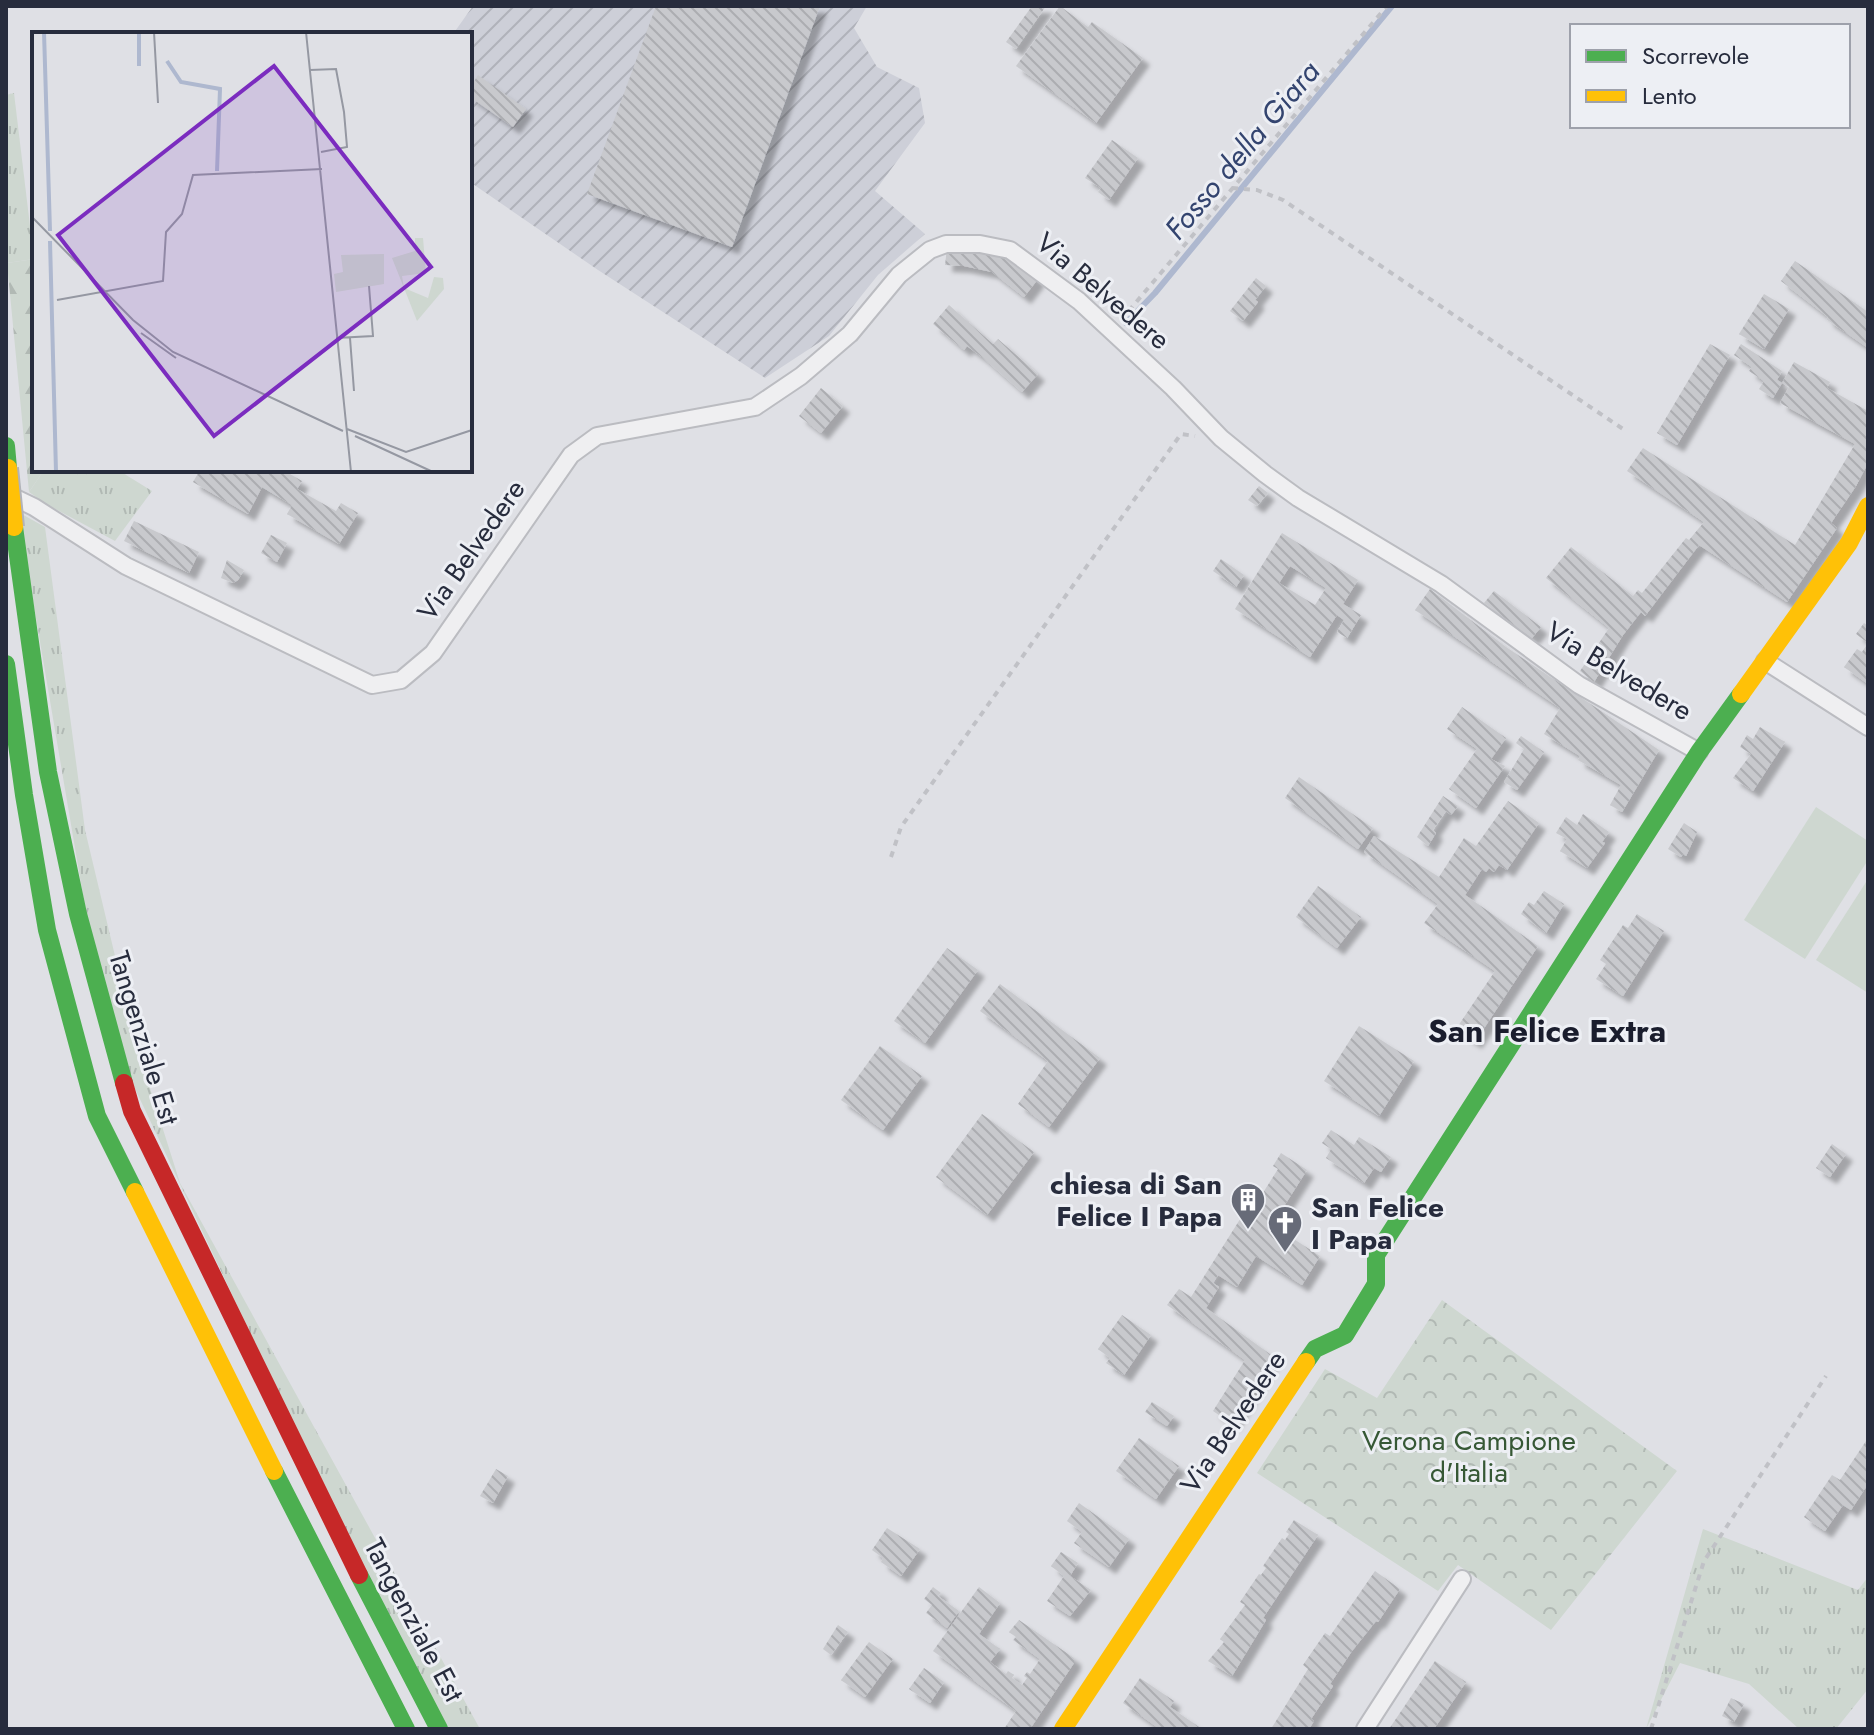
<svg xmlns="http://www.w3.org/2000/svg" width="1874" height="1735" font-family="Jost,sans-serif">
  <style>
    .industrial { fill: url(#industrial-furrows) }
    .grass { fill: url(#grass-tufts) }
    .forest { fill: url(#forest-firs) }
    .park { fill: url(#park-crowns) }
    .garden { fill: #ced7d0 }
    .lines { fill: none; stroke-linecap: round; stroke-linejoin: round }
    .stream { stroke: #aeb8cf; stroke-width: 6 }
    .building { fill: url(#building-back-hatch); fill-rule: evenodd; filter: url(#shadow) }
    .street-casing { stroke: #bbbcc1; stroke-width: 20 }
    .path { stroke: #c0c1c6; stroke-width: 4; stroke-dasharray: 6 6; stroke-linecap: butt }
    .street { stroke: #efeff1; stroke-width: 16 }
    .fast { stroke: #4caf50; stroke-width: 18 }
    .slow { stroke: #ffc107; stroke-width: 18 }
    .jam { stroke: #c62828; stroke-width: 18 }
    .slow-bridge-casing { stroke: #b2b3b9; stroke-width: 22; stroke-linecap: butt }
    .slow-bridge { stroke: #ffc107; stroke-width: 18 }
    .labels { text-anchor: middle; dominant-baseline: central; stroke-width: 6; stroke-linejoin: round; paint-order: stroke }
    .street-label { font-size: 28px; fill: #272c3d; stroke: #edeff4 }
    .poi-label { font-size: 28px; font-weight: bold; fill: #272c3d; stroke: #edeff4; text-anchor: end }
    .park-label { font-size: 28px; fill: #365835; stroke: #edeff4 }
    .water-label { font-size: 30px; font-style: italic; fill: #33446f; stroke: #edeff4 }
    .quarter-label { font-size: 32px; font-weight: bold; fill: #1a1d2d; stroke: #edeff4 }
    .inset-river { fill: none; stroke: #aeb8cf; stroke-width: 4 }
    .inset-road { fill: none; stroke: #9598a2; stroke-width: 2 }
    .view { fill: #7b2cbf; fill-opacity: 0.15; stroke: #7b2cbf; stroke-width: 4 }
    .inset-edge { fill: none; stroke: #272c3d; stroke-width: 4 }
  </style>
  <defs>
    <pattern id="industrial-furrows" width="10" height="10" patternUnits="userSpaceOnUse" patternTransform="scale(2)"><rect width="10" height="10" fill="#cdcfd8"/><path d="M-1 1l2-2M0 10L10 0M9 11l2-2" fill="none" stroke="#b0b2ba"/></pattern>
    <pattern id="grass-tufts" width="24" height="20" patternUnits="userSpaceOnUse" patternTransform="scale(2)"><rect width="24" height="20" fill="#ced7d0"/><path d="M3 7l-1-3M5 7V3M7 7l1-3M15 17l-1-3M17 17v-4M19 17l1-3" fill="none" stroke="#b1b9b4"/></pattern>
    <pattern id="forest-firs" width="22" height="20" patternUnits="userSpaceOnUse" patternTransform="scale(2)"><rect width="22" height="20" fill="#ced7d0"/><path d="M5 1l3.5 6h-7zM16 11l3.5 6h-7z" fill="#b1b9b4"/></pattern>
    <pattern id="park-crowns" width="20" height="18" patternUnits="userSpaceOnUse" patternTransform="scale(2)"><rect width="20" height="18" fill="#ced7d0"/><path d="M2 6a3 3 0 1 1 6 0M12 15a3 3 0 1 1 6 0" fill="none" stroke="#b1b9b4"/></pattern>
    <pattern id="building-back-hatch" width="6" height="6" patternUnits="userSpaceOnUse" patternTransform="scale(2)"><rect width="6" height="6" fill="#c8c9cd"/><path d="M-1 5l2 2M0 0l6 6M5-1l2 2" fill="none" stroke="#acadb1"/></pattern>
    <filter id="shadow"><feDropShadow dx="7" dy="7" stdDeviation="2" flood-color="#0004"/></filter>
  </defs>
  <rect width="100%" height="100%" fill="#dfe0e5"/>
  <polygon class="industrial" points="473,6 867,6 854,28 877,67 919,88 925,123 875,191 925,234 878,275 829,336 765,378 598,270 470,182 470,34 453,34"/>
  <g class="grass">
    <polygon points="14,93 34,259 7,263 6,95"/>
    <polygon points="44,470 118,470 152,491 115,541 46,504 29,492"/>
    <polygon points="18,512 45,527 85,830 136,1044 180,1183 480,1729 437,1729 105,1025"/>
    <polygon points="1703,1529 1858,1590 1868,1577 1868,1689 1836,1729 1799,1729 1749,1684 1680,1663 1646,1729"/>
  </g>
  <polygon class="forest" points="34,259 34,470 44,470 29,492 7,263"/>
  <polygon class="park" points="1442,1300 1677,1471 1551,1630 1458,1565 1438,1591 1257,1473 1325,1369 1377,1398"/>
  <g class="garden">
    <polygon points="1816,807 1868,841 1868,860 1805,959 1744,920"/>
    <polygon points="1868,879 1868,993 1816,960"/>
  </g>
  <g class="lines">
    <polyline class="stream" points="1126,323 1155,293 1392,6"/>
  </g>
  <g class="building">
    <polygon points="656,6 820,6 732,247 587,194"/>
    <polygon points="1032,6 1046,6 1016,49 1006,42"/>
    <polygon points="1060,6 1088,27 1092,22 1143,58 1096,123 1016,66"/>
    <polygon points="478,75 526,109 513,127 470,97 470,81 473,83"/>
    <polygon points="1112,140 1138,158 1109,200 1098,192 1101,188 1085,178"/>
    <polygon points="947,248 972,249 1010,257 1038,279 1024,297 992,272 964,266 945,265"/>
    <polygon points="1795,261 1868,312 1868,348 1826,319 1828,317 1781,281"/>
    <polygon points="1256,278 1266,286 1255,300 1258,302 1243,321 1230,311"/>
    <polygon points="1764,294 1789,309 1764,349 1739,334"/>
    <polygon points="949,305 993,344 998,339 1038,374 1022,392 982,357 967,346 964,350 933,324"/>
    <polygon points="1710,344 1730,355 1677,445 1657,433"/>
    <polygon points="1741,344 1782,371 1777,380 1782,383 1794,362 1830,382 1827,388 1868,411 1868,463 1856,486 1831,523 1837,528 1787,602 1699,545 1645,616 1641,612 1623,635 1594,682 1580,671 1609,628 1546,578 1571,547 1633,596 1638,590 1642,593 1686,538 1689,540 1704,522 1627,471 1643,448 1795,545 1855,444 1780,403 1789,387 1782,383 1773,398 1759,389 1764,381 1749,371 1752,367 1734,355"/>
    <polygon points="821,388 843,406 821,433 799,416"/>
    <polygon points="200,470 283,470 302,481 297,489 336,511 341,503 358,513 339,544 287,514 292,505 262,487 248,514 193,482"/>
    <polygon points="1259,486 1268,493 1257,506 1248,500"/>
    <polygon points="134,521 199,552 189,573 124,541"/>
    <path d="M1282,533l76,47 -15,24 18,11 -14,23 -10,-6 7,-12 -7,-5 -27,42 -75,-48zM1290,566l36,22 -11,17 -36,-22z"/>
    <polygon points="271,535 287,543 277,562 261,553"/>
    <polygon points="1221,559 1244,575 1236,587 1213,571"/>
    <polygon points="227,560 244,570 238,580 233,583 221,578"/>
    <polygon points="1430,589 1506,647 1659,750 1622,812 1610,805 1621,785 1578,760 1580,756 1544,734 1560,708 1415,610"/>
    <polygon points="1494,591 1541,627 1532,638 1484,603"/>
    <polygon points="1864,623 1868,626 1868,684 1844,667 1857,649 1862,652 1868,643 1856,634"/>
    <polygon points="1462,707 1506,738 1491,759 1505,766 1476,808 1449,789 1477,749 1447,729"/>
    <polygon points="1760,727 1785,742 1753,791 1733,778 1751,754 1740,747 1747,735 1753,739"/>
    <polygon points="1521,736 1544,752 1517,790 1504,782 1524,749 1516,743"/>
    <polygon points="1299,777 1373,828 1358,849 1285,798"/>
    <polygon points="1443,796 1458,806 1451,815 1446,811 1433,830 1436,833 1428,846 1417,837"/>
    <polygon points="1508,801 1539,823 1507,870 1499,865 1494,872 1489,868 1486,872 1482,869 1465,895 1538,946 1475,1042 1456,1029 1495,971 1424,923 1438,904 1364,852 1374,836 1439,877 1464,838 1476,846"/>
    <polygon points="1583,814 1609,832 1602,842 1605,843 1587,868 1560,851 1567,839 1556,833 1566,817 1577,825"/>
    <polygon points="1684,823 1697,832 1686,856 1683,854 1681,857 1668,849"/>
    <polygon points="1318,886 1361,917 1337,948 1296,917"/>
    <polygon points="1544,891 1564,904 1546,933 1521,914 1529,902 1534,905"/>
    <polygon points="1637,914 1664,931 1623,996 1596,979 1606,964 1600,960 1623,925 1628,928"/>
    <polygon points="947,948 978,970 925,1043 894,1021"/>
    <polygon points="1000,984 1100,1058 1049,1127 1018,1104 1048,1061 980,1011"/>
    <polygon points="1359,1026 1414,1061 1379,1116 1324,1081"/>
    <polygon points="880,1046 922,1076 883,1130 841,1100"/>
    <polygon points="982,1114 1034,1152 987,1215 936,1177"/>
    <polygon points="1331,1130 1354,1145 1359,1137 1391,1157 1381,1172 1374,1168 1364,1183 1326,1158 1331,1149 1322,1143"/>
    <polygon points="1832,1144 1846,1154 1830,1177 1816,1168"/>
    <polygon points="1281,1153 1307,1170 1272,1225 1320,1256 1302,1285 1256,1256 1237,1287 1218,1275 1213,1283 1219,1287 1206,1308 1274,1357 1232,1424 1213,1411 1245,1360 1167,1305 1179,1289 1191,1297 1254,1197 1259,1199 1278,1169 1273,1166"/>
    <polygon points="1122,1315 1151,1335 1124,1375 1106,1363 1110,1358 1098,1349"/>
    <polygon points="1152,1402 1174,1416 1167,1426 1145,1412"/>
    <polygon points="1139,1438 1179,1466 1156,1499 1116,1471"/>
    <polygon points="1868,1438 1868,1484 1851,1510 1843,1505 1825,1531 1804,1517 1832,1475 1840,1480"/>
    <polygon points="496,1469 508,1476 493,1503 480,1496"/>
    <polygon points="1079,1503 1129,1539 1109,1567 1074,1543 1082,1532 1067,1521"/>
    <polygon points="1294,1520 1318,1535 1263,1618 1266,1620 1232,1676 1208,1661 1224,1642 1220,1639 1245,1605 1240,1602 1259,1574 1261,1575 1266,1568 1263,1566 1282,1538 1285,1540 1289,1534 1286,1532"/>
    <polygon points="887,1528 920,1549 901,1576 881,1562 883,1558 872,1550"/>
    <polygon points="1061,1552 1078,1563 1070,1576 1091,1590 1070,1616 1047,1601 1064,1576 1051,1566"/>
    <polygon points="1375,1571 1400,1589 1378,1622 1376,1621 1352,1651 1330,1684 1333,1686 1311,1719 1314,1721 1309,1729 1271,1729 1308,1669 1303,1665 1325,1633 1330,1636"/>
    <polygon points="933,1587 941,1593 938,1596 959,1611 947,1628 926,1613 932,1605 924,1599"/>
    <polygon points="979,1587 1000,1603 979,1634 1000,1649 990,1662 1006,1674 1008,1671 1014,1675 1012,1678 1022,1685 1027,1678 1024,1676 1027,1672 1030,1674 1040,1659 1013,1640 1016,1637 1009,1632 1019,1620 1074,1658 1074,1663 1030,1729 1004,1729 1016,1711 933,1651"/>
    <polygon points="838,1625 848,1632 831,1655 823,1649"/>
    <polygon points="869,1642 893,1659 865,1697 841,1680"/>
    <polygon points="1435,1661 1466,1682 1434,1729 1389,1729"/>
    <polygon points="924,1668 944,1682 930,1703 909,1689"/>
    <polygon points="1140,1678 1174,1701 1170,1707 1202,1729 1156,1729 1157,1727 1123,1703"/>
    <polygon points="1731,1698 1744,1704 1734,1722 1722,1716"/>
  </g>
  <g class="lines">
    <defs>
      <g id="street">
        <polyline points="7,494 34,507 126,566 372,685 401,680 433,653 571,455 597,436 755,407 801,376 850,334 899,275 930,250 946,244 980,244 1010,250 1079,301 1173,388 1221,438 1265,474 1298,498 1441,584 1579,685 1699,752"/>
        <polyline points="1765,661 1868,727"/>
        <polyline points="1365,1729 1462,1579"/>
      </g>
    </defs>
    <use href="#street" class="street-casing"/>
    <g class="path">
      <polyline points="1232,188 1257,190 1283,200 1623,429"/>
      <polyline points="1121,320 1387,6"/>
      <polyline points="891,857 901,827 1181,434 1195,436"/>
      <polyline points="1651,1729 1704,1561 1826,1376"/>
    </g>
    <use href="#street" class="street"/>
    <g class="fast">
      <polyline points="6,446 8,468"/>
      <polyline points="14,527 48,772 78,914 124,1083"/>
      <polyline points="6,664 24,795 47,930 97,1116 135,1192"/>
      <polyline points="1306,1362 1315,1349 1345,1335 1376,1284 1376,1255 1699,752 1741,694"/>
      <polyline points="274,1471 406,1729"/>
      <polyline points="359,1575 439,1729"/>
    </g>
    <g class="slow">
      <polyline points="1741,694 1849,543 1868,506"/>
      <polyline points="135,1192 274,1471"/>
      <polyline points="1063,1729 1306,1362"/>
    </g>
    <polyline class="jam" points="124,1083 132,1111 359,1575"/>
    <defs>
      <polyline id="slow-bridge" points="8,468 14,527"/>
    </defs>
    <use href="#slow-bridge" class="slow-bridge-casing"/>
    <use href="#slow-bridge" class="slow-bridge"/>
  </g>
  <defs>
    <symbol id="building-pin" viewBox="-11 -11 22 30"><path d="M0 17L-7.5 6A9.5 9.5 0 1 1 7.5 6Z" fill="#676b78" stroke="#edeff4"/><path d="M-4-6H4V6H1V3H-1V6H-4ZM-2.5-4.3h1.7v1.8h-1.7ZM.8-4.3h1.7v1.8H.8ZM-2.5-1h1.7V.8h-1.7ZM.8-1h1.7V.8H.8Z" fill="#fff"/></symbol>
    <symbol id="church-pin" viewBox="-11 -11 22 30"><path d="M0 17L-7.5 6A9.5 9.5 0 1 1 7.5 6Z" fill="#676b78" stroke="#edeff4"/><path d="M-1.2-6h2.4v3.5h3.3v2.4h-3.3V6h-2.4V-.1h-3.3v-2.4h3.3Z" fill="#fff"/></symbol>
  </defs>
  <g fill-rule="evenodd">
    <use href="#building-pin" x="1228" y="1180" width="40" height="54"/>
    <use href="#church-pin" x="1265" y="1203" width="40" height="54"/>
  </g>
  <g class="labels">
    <g class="street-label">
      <text transform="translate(1103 291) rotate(40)">Via Belvedere</text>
      <text transform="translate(471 550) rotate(-55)">Via Belvedere</text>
      <text transform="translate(1619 671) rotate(31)">Via Belvedere</text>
      <text transform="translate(144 1038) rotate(73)">Tangenziale Est</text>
      <text transform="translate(1233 1422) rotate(-56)">Via Belvedere</text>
      <text transform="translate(414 1620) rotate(62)">Tangenziale Est</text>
    </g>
    <g class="poi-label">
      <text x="1222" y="1184">chiesa di San<tspan x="1222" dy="32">Felice I Papa</tspan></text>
      <text x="1311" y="1207" text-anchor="start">San Felice<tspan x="1311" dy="32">I Papa</tspan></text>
    </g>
    <g class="park-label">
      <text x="1469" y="1440">Verona Campione<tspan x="1469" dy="32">d'Italia</tspan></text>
    </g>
    <g class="water-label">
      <text transform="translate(1242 150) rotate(-50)">Fosso della Giara</text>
    </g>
    <g class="quarter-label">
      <text x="1547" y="1031">San Felice Extra</text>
    </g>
  </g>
  <g transform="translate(32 32)">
    <rect width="440" height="440" fill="#dfe0e5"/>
    <path d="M383,206h8l3,35 -24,3 2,12 -12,-30 23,-7z" fill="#ced7d0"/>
    <path d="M402,245l9,1 1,11 -27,32 -13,-33 24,10z" fill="#ced7d0"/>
    <path d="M352,222v30l-48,8 -2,-18 9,-2 -2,-17z" fill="#ced7d0"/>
    <path class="inset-river" d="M12,0l6,199M135,29l14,21 39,7 -3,82M107,34v-34M18,209l6,231"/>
    <path class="inset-road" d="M122,0l4,71M274,0l45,440M278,38l26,-1 8,43 3,35 -26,5M0,185l101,103 40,32 170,79M25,268l106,-19 3,-49 16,-18 11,-39 129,-6M109,301l35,25M304,306l37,-2 -4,-50M318,306l4,53M315,397l59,23 66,-22M323,404l78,36"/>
    <path class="view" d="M242,34l157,201 -217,169 -156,-201z"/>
    <rect width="440" height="440" class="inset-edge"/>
  </g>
  <rect width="1874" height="1735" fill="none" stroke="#272c3d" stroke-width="16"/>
  <rect x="1570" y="24" width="280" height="104" fill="#edeff4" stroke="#9ea1ab" stroke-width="2"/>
  <rect x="1586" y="50" width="40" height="12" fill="#4caf50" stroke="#9ea1ab" stroke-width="2"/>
  <text x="1642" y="64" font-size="24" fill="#272c3d">Scorrevole</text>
  <rect x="1586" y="90" width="40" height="12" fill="#ffc107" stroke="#9ea1ab" stroke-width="2"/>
  <text x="1642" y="104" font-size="24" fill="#272c3d">Lento</text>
</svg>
